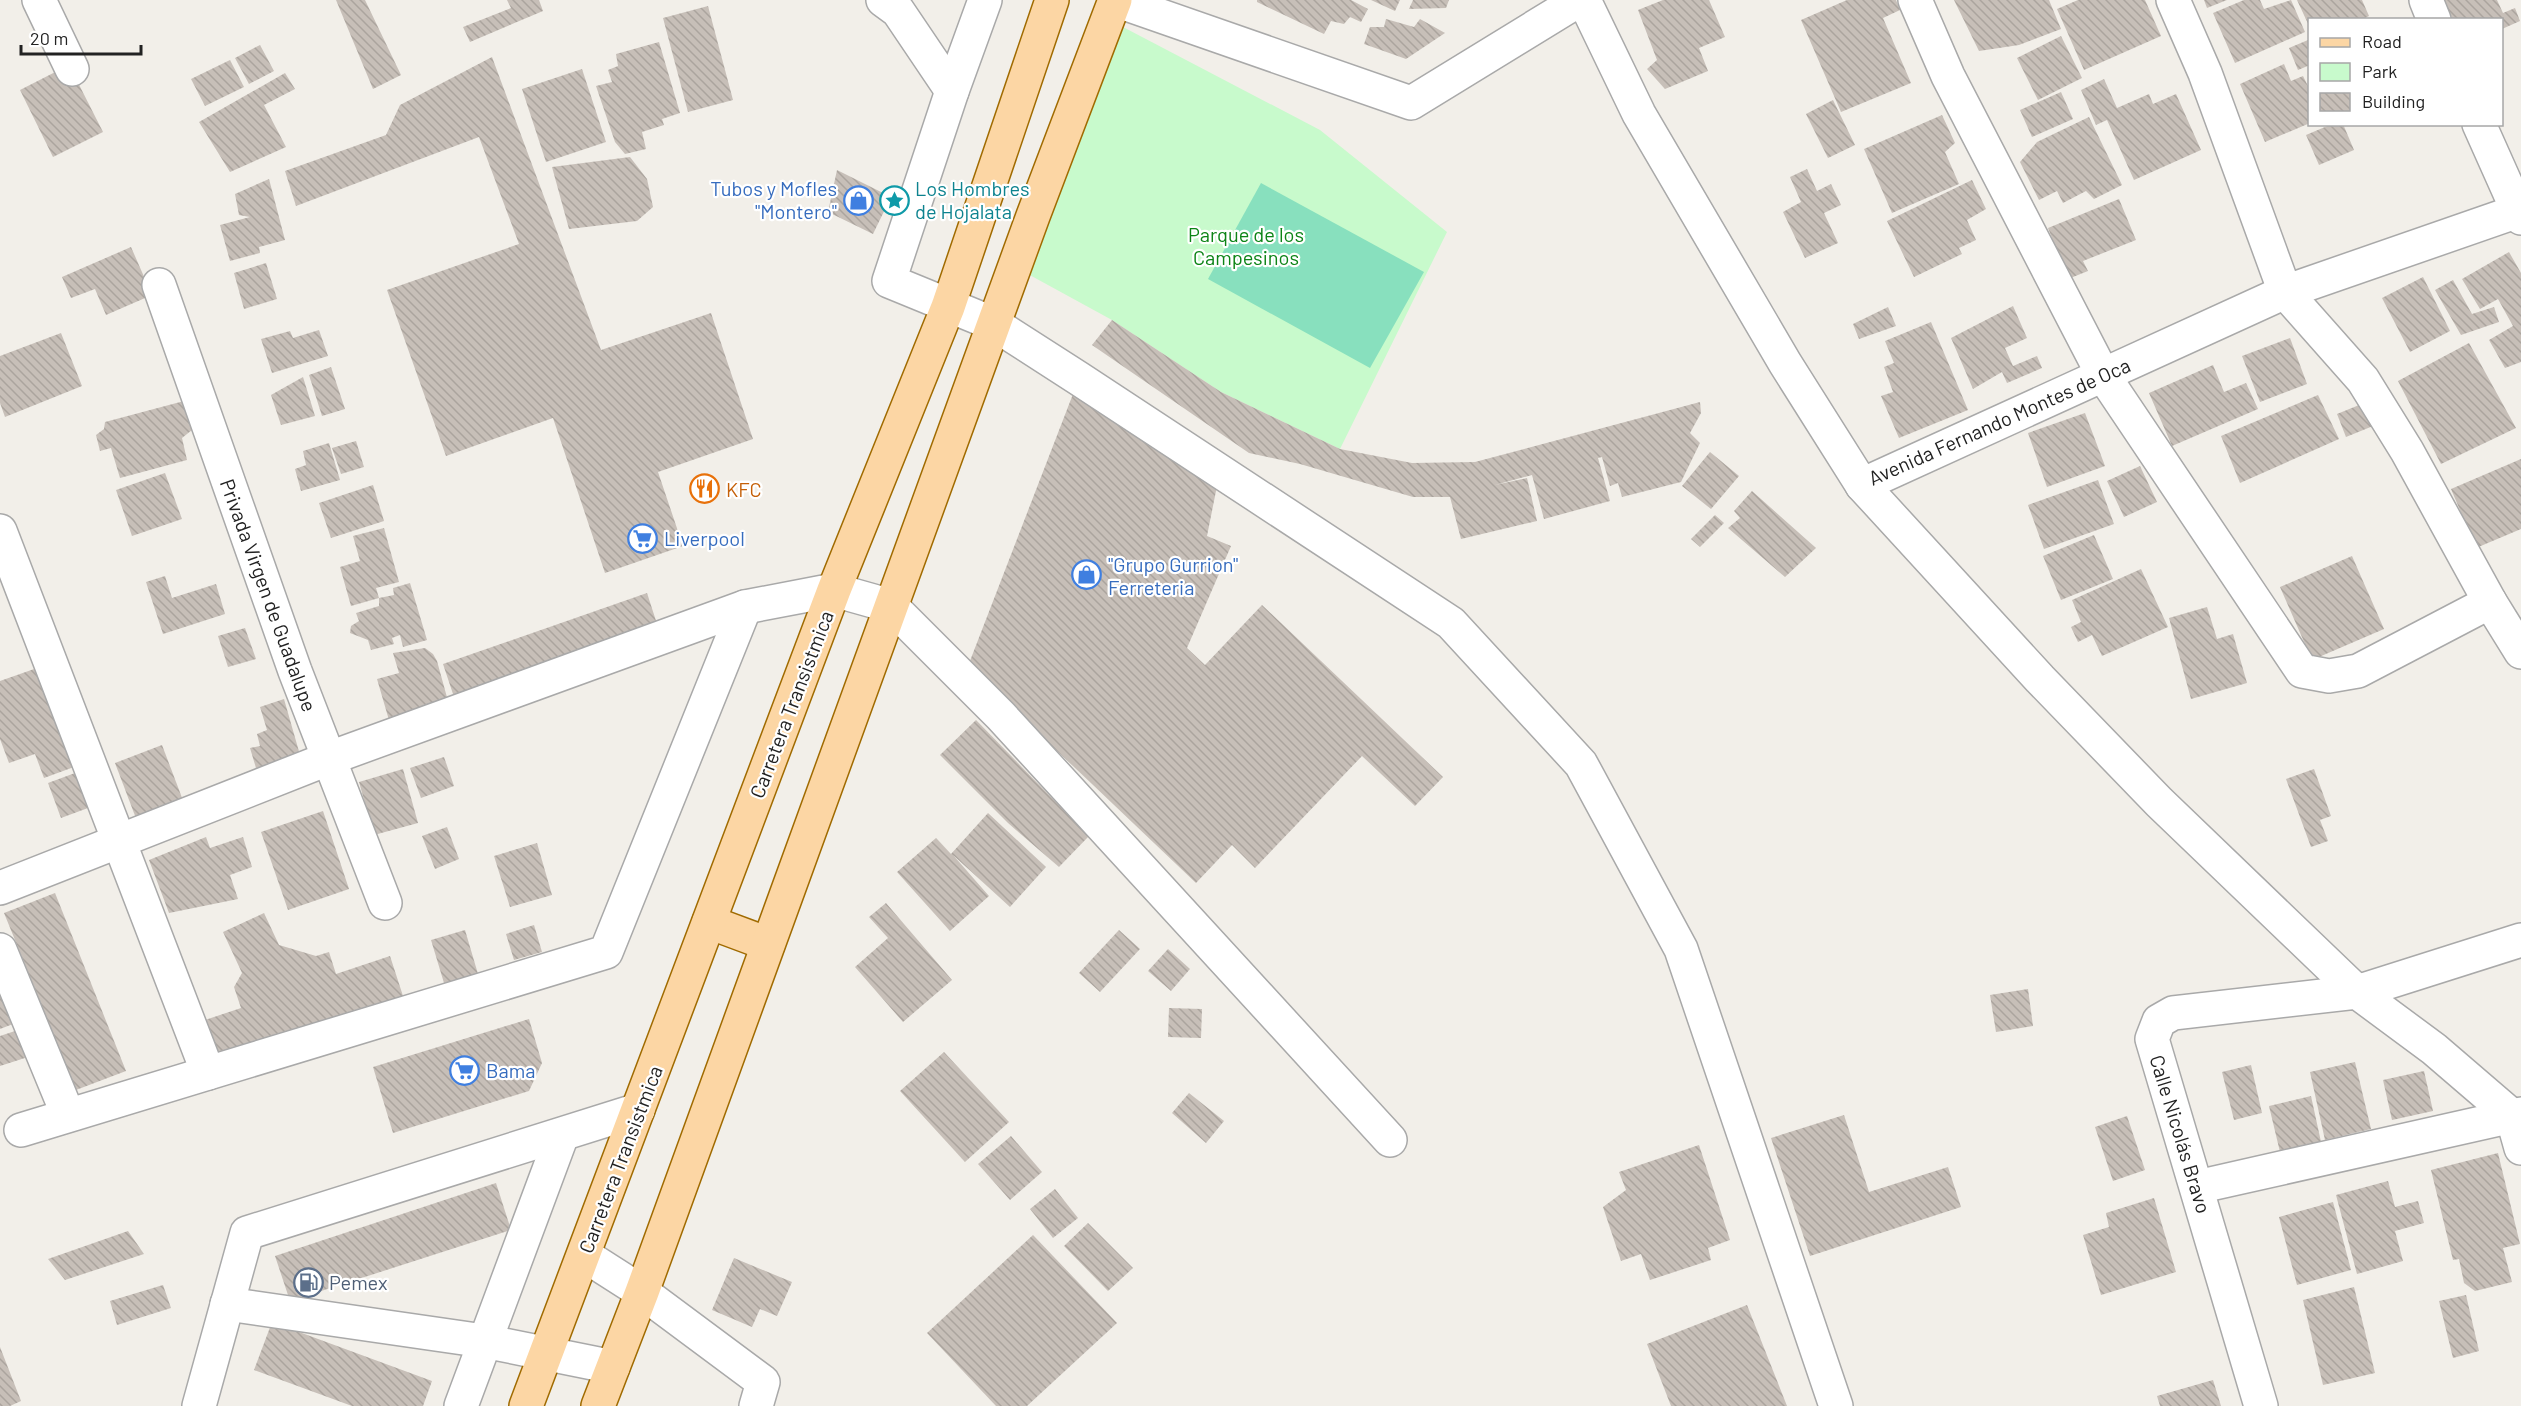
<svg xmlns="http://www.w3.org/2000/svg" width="2521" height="1406" font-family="Barlow,sans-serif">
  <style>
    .park { fill: #c8facc }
    .pitch { fill: #88e0be }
    .building { fill: url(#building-back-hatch) }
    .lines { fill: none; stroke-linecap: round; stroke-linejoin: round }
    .minor-casing { stroke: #a9a9a9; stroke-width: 36 }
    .major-casing { stroke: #a06b00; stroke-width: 36 }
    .minor { stroke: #fff; stroke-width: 33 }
    .major { stroke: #fcd6a4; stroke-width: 33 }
    .labels { text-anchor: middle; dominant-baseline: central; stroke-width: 4.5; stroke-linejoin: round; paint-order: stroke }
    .shop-label { font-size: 20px; fill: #366cbe; stroke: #fff; text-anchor: start }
    .culture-label { font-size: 20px; fill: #0d838f; stroke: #fff; text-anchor: start }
    .park-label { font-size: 20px; fill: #0c8416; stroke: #fff }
    .street-label { font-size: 20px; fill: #222; stroke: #fff }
    .food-label { font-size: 20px; fill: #c56008; stroke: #fff; text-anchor: start }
    .service-label { font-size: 20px; fill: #4e5e75; stroke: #fff; text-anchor: start }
  </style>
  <defs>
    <pattern id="building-back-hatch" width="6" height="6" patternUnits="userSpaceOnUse" patternTransform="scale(1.5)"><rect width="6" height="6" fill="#c7bfb8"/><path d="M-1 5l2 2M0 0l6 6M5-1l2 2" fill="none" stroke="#aba49e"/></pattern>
  </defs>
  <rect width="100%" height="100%" fill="#f2efe9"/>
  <polygon class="park" points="1123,27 1320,130 1447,232 1340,449 1221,392 1112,320 1026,273"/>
  <polygon class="pitch" points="1261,183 1424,272 1370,368 1208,279"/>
  <g class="building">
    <polygon points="336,0 365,0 401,75 373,89"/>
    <polygon points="507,0 539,0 543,11 470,42 463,27 511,8"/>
    <polygon points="1257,0 1351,0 1368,9 1361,22 1350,17 1344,24 1331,21 1324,34 1257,2"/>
    <polygon points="1371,0 1400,0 1395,11"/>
    <polygon points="1413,0 1449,0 1446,8 1409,9"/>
    <polygon points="1663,0 1709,0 1725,37 1699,48 1708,71 1665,89 1647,69 1657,60 1638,10"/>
    <polygon points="1847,0 1896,0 1900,10 1883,18 1911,83 1841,112 1801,20"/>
    <polygon points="1954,0 2049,0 2061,29 2019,45 1979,51"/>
    <polygon points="2078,0 2145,0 2161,36 2084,70 2057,9"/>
    <polygon points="2204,0 2227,0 2207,8"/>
    <polygon points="2244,0 2260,0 2264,9 2291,0 2305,32 2235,63 2213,13"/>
    <polygon points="2297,0 2362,0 2369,16 2361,20 2310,20 2310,28"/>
    <polygon points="2444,0 2497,0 2503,13 2515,8 2520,21 2502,29 2502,20 2453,20"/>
    <polygon points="708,6 733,100 688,112 663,18"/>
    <polygon points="1386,19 1414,27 1420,19 1445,33 1406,59 1364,44 1370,27 1384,27"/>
    <polygon points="2061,36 2082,78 2038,100 2017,58"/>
    <polygon points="2308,40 2310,65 2298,70 2289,48"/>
    <polygon points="659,42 680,113 662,119 664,125 642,132 646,149 625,154 615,142 596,86 612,82 608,70 618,66 616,54"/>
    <polygon points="260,45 274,71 249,84 235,58"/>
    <polygon points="492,57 601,350 711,313 753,439 658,472 683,546 605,573 553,418 446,456 387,290 519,244 479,137 296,206 285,171 386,135 400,105"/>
    <polygon points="230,60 244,87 205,106 191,79"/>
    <polygon points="2284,64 2291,81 2303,76 2310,90 2310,123 2265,142 2240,84"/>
    <polygon points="69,65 103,132 53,157 20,90"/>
    <polygon points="582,69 606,142 546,162 522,89"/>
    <polygon points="285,73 295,89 264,105 286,147 230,172 199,122"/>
    <polygon points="2104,79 2117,108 2149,94 2153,104 2176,94 2201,150 2134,180 2107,120 2096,125 2081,90"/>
    <polygon points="2061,92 2073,119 2032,137 2020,110"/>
    <polygon points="1833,100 1855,145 1828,158 1806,114"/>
    <polygon points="1942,115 1955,143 1945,152 1959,184 1892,213 1864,149"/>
    <polygon points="2089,117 2122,185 2094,199 2086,191 2063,203 2057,191 2039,200 2020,162 2037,142"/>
    <polygon points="2332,124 2343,124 2354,150 2319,165 2306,135"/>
    <polygon points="630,157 647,179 653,207 637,221 569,229 552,167"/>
    <polygon points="1807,169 1817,191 1831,184 1841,205 1824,213 1838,243 1805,258 1783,212 1801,202 1790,177"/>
    <polygon points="837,170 891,197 873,234 828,212"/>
    <polygon points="269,179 285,240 259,247 260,253 230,261 220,225 250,217 239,215 235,194"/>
    <polygon points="1972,180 1986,209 1967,220 1976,240 1959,248 1962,254 1914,277 1887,221"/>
    <polygon points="2119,199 2136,240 2083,261 2088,271 2068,279 2048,228"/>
    <polygon points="131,247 152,295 106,315 95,289 71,298 62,277"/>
    <polygon points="2509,252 2521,273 2521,362 2505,368 2489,340 2513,326 2498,299 2480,309 2462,279"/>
    <polygon points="266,263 277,299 244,309 234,273"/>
    <polygon points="2423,277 2450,331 2410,352 2382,298"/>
    <polygon points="2453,280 2472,314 2494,307 2499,322 2461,335 2435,290"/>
    <polygon points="2013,306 2027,338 2005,348 2013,366 2037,356 2042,368 2007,383 2002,372 1973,389 1951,338"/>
    <polygon points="1888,307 1896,326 1859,339 1853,324"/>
    <polygon points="1112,320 1221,392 1340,449 1412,463 1475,462 1700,402 1701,413 1690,433 1700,443 1681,482 1622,497 1618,483 1610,486 1602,457 1598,458 1610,501 1544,519 1532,475 1495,485 1527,478 1537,521 1461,539 1450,497 1413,497 1300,464 1249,453 1092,345"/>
    <polygon points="1931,322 1968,410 1899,438 1881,396 1893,392 1884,367 1894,363 1885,341"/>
    <polygon points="319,330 328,356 272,373 261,339 290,331 293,338"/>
    <polygon points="61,333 82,386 5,417 0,403 0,356"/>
    <polygon points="2290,338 2307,384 2260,402 2242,356"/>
    <polygon points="2469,343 2516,428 2441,464 2398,381"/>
    <polygon points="2213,365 2224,392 2246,383 2258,409 2172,446 2149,393"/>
    <polygon points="331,367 345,409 322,416 309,375"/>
    <polygon points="303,377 315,416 281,425 271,395"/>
    <polygon points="1073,394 1217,486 1207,536 1231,546 1187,648 1205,665 1262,605 1443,777 1415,806 1362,756 1255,868 1232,845 1196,883 968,666"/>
    <polygon points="2318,395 2339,439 2240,483 2221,436"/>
    <polygon points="184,401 192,430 182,438 187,460 120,478 111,448 100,451 96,435 104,429 105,422"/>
    <polygon points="2369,401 2378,424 2346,437 2337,414"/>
    <polygon points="2085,413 2105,466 2047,487 2028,433"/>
    <polygon points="356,441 364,467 341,474 332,448"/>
    <polygon points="329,443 340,480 301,491 295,469 306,465 303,451"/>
    <polygon points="1710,452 1739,476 1711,509 1682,486"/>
    <polygon points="2521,459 2521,529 2476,548 2451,489"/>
    <polygon points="2140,466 2157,502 2124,517 2107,481"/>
    <polygon points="165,473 182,519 132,536 116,490"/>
    <polygon points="2098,480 2114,524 2044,549 2028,505"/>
    <polygon points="373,485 384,521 331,538 319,503"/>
    <polygon points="1752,491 1816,548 1785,577 1728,528 1740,518 1734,511"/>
    <polygon points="1715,515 1724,523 1700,547 1691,539"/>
    <polygon points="384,528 399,582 376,588 379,598 394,595 393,588 410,583 427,640 403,647 400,635 392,638 394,644 371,650 368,640 350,633 351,626 359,621 356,613 379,606 379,598 351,606 340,567 360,561 353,536"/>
    <polygon points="2094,535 2113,579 2061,600 2043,556"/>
    <polygon points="2352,556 2384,629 2312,660 2280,587"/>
    <polygon points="2141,569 2168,627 2102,656 2092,635 2078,642 2071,627 2081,622 2072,600"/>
    <polygon points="165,576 172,598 216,584 225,614 163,634 146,582"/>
    <polygon points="647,593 658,627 454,697 443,664"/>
    <polygon points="2207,607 2217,639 2233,634 2247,683 2191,699 2169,618"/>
    <polygon points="245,628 256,659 228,667 218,636"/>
    <polygon points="425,648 433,654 437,661 448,701 391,727 377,679 399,673 393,653"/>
    <polygon points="37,668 74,767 44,778 35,754 9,763 0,739 0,681"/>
    <polygon points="284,699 300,755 256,768 250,748 260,746 257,734 267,730 260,707"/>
    <polygon points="976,720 1089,836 1059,867 1008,823 940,755"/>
    <polygon points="162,745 184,803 137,821 115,763"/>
    <polygon points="444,757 454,786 421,798 410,768"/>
    <polygon points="403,769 418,823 374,835 359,782"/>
    <polygon points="2314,769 2331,816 2320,820 2328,841 2311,847 2286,779"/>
    <polygon points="75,773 88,808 61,818 48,783"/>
    <polygon points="323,811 349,889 288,910 261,832"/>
    <polygon points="988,813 1046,867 1010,907 953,855 989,896 950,931 897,872 936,838 951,854"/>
    <polygon points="447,827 459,859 435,869 422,836"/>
    <polygon points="206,837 210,848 243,837 252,867 230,875 238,899 169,913 149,860"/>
    <polygon points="537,843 552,895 510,907 494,856"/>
    <polygon points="55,893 126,1071 76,1090 4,913"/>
    <polygon points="886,903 952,980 903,1022 855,967 888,938 869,917"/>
    <polygon points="264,913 279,945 316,956 329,952 336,974 390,956 403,996 217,1057 205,1020 241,1008 234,987 242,973 223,932"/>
    <polygon points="534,925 542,952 514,960 506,934"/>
    <polygon points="465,930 478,974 444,983 431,940"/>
    <polygon points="1119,930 1140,949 1100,992 1079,973"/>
    <polygon points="1168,949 1190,969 1171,991 1148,971"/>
    <polygon points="2028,989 2033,1026 1996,1032 1990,995"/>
    <polygon points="0,992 13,1024 0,1029"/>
    <polygon points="1169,1008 1202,1009 1201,1038 1168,1037"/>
    <polygon points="529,1019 542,1063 529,1091 393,1133 373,1067"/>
    <polygon points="18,1030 28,1057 0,1066 0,1036"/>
    <polygon points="944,1052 1009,1122 965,1162 900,1091"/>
    <polygon points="2355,1062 2371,1129 2325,1140 2310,1072"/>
    <polygon points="2251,1065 2262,1113 2234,1120 2222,1072"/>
    <polygon points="2424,1071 2433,1111 2392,1120 2383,1080"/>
    <polygon points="1189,1093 1224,1121 1206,1143 1172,1113"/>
    <polygon points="2311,1096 2321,1142 2280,1152 2269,1106"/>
    <polygon points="1844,1115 1869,1192 1948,1167 1961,1207 1810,1256 1771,1138"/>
    <polygon points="2127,1116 2145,1170 2113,1181 2095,1127"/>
    <polygon points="1011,1136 1042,1172 1010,1200 978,1164"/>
    <polygon points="1699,1145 1730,1240 1708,1248 1711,1260 1650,1280 1641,1254 1621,1261 1603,1207 1626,1190 1619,1172"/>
    <polygon points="2498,1153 2520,1244 2503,1248 2512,1282 2475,1291 2464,1283 2459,1259 2453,1260 2431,1170"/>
    <polygon points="2388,1181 2395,1207 2418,1201 2424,1223 2395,1231 2403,1261 2357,1274 2336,1195"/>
    <polygon points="496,1183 511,1230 290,1301 275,1256"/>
    <polygon points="1055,1189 1078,1218 1053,1238 1030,1209"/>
    <polygon points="2154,1198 2176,1272 2101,1295 2083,1235 2109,1227 2106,1213"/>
    <polygon points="2333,1202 2351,1270 2297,1285 2279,1217"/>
    <polygon points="1088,1223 1133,1268 1108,1291 1064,1246"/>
    <polygon points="128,1231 144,1254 65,1280 48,1259"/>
    <polygon points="1033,1235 1117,1323 1027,1406 996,1406 927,1333"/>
    <polygon points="734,1258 792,1282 777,1316 760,1309 752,1327 712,1310"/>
    <polygon points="163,1285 171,1308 117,1325 110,1301"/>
    <polygon points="2354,1287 2375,1373 2323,1385 2303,1300"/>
    <polygon points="2466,1295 2479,1351 2453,1358 2439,1301"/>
    <polygon points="1747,1305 1787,1406 1671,1406 1647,1344"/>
    <polygon points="272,1322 432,1381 423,1406 352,1406 254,1370"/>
    <polygon points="0,1347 21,1401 10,1406 0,1406"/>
    <polygon points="2213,1380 2221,1406 2160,1406 2157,1396"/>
  </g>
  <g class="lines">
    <defs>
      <g id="minor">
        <polyline points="39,0 72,69"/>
        <polyline points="883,0 898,11 952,91"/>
        <polyline points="985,0 952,91 889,281 994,324 1078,378 1451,623 1581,764 1681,949 1836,1406"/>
        <polyline points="1115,0 1411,103 1579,0"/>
        <polyline points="1584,0 1639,114 1785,363 1862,485 2040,679 2159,802 2357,992 2521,940"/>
        <polyline points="1915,0 1948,76 2103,375 2302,671 2329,676 2358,671 2490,602"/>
        <polyline points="2173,0 2205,73 2285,292 2363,380 2407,451 2490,602 2521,652"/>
        <polyline points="2426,0 2434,20"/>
        <polyline points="2479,124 2521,218"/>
        <polyline points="159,285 295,671 385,903"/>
        <polyline points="1862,485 2285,292 2521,210"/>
        <polyline points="0,531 208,1073"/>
        <polyline points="0,888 330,758 745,607 834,590 891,606 1001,716 1390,1140"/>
        <polyline points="0,950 68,1115"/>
        <polyline points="21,1130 606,952 745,607"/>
        <polyline points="2197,1187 2521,1114"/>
        <polyline points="584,1255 642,1292 763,1382 756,1406"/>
        <polyline points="227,1304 484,1341 613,1367"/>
        <polyline points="199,1406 247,1233 638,1110"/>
        <polyline points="461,1406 562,1135"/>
        <polyline points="2261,1406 2152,1039 2159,1021 2173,1013 2357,992 2434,1049 2512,1116 2521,1148"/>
      </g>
      <g id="major">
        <polyline points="709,922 768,944"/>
        <polyline points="526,1406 834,590 948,307 1052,0"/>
        <polyline points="598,1406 642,1292 1033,216 1115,0"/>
      </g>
    </defs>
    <use href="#minor" class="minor-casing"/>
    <use href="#major" class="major-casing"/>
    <use href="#minor" class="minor"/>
    <use href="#major" class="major"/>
  </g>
  <defs>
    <symbol id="shop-ring" viewBox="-11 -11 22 22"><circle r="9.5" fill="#fff" stroke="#3f7fe0" stroke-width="1.5"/><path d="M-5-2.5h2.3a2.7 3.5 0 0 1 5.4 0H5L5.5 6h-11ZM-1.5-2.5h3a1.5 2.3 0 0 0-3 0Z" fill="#3f7fe0"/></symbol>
    <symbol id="sight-ring" viewBox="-11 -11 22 22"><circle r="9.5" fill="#fff" stroke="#0f9aa8" stroke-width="1.5"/><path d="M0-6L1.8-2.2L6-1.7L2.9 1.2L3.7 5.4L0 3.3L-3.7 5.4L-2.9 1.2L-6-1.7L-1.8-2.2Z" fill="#0f9aa8"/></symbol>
    <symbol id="restaurant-ring" viewBox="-11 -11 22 22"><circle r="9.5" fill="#fff" stroke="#e8710a" stroke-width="1.5"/><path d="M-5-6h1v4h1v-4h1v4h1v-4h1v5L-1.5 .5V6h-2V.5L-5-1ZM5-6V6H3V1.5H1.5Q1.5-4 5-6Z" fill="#e8710a"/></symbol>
    <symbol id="supermarket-ring" viewBox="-11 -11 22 22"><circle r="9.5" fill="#fff" stroke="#3f7fe0" stroke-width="1.5"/><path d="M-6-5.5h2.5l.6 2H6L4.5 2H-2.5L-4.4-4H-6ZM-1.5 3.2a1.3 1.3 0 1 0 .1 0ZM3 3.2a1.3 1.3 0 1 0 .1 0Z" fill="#3f7fe0"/></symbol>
    <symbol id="fuel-ring" viewBox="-11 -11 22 22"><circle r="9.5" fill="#fff" stroke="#5c6f8a" stroke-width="1.5"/><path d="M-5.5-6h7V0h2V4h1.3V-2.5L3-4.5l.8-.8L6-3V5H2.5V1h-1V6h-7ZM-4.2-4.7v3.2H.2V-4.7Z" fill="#5c6f8a"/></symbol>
  </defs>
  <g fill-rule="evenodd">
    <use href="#shop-ring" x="842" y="184" width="33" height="33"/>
    <use href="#sight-ring" x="878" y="184" width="33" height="33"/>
    <use href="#restaurant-ring" x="688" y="472" width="33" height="33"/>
    <use href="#supermarket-ring" x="626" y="522" width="33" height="33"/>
    <use href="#shop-ring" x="1070" y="558" width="33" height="33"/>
    <use href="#supermarket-ring" x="448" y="1054" width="33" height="33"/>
    <use href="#fuel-ring" x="292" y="1266" width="33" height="33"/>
  </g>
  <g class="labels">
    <g class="shop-label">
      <text x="837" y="188" text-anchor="end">Tubos y Mofles<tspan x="837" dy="23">"Montero"</tspan></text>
      <text x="664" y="538">Liverpool</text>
      <text x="1108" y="564">"Grupo Gurrion"<tspan x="1108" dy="23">Ferreteria</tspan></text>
      <text x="486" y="1070">Bama</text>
    </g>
    <g class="culture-label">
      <text x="915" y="188">Los Hombres<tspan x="915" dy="23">de Hojalata</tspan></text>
    </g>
    <g class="park-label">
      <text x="1246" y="234">Parque de los<tspan x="1246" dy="23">Campesinos</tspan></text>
    </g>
    <g class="street-label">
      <text transform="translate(1999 421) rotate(-24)">Avenida Fernando Montes de Oca</text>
      <text transform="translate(269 595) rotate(70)">Privada Virgen de Guadalupe</text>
      <text transform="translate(791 704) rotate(-69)">Carretera Transistmica</text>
      <text transform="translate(2181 1134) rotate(73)">Calle Nicolás Bravo</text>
      <text transform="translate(620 1159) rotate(-69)">Carretera Transistmica</text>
    </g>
    <g class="food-label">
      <text x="726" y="489">KFC</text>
    </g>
    <g class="service-label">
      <text x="329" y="1282">Pemex</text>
    </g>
  </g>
  <rect x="2308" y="18" width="195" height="108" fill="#ffffff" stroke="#a7a7a7" stroke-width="1.5"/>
  <rect x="2320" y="38" width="30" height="9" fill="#fcd6a4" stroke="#a7a7a7" stroke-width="1.5"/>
  <text x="2362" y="48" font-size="18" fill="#222222">Road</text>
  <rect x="2320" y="63" width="30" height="18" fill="#c8facc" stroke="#a7a7a7" stroke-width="1.5"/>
  <text x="2362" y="78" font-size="18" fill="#222222">Park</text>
  <rect x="2320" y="93" width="30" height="18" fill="url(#building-back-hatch)" stroke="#a7a7a7" stroke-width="1.5"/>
  <text x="2362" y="108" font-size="18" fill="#222222">Building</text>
  <path d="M21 45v9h120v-9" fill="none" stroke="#222222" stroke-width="3"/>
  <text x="30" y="45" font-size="18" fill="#222222" stroke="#ffffff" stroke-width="4.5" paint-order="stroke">20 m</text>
</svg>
